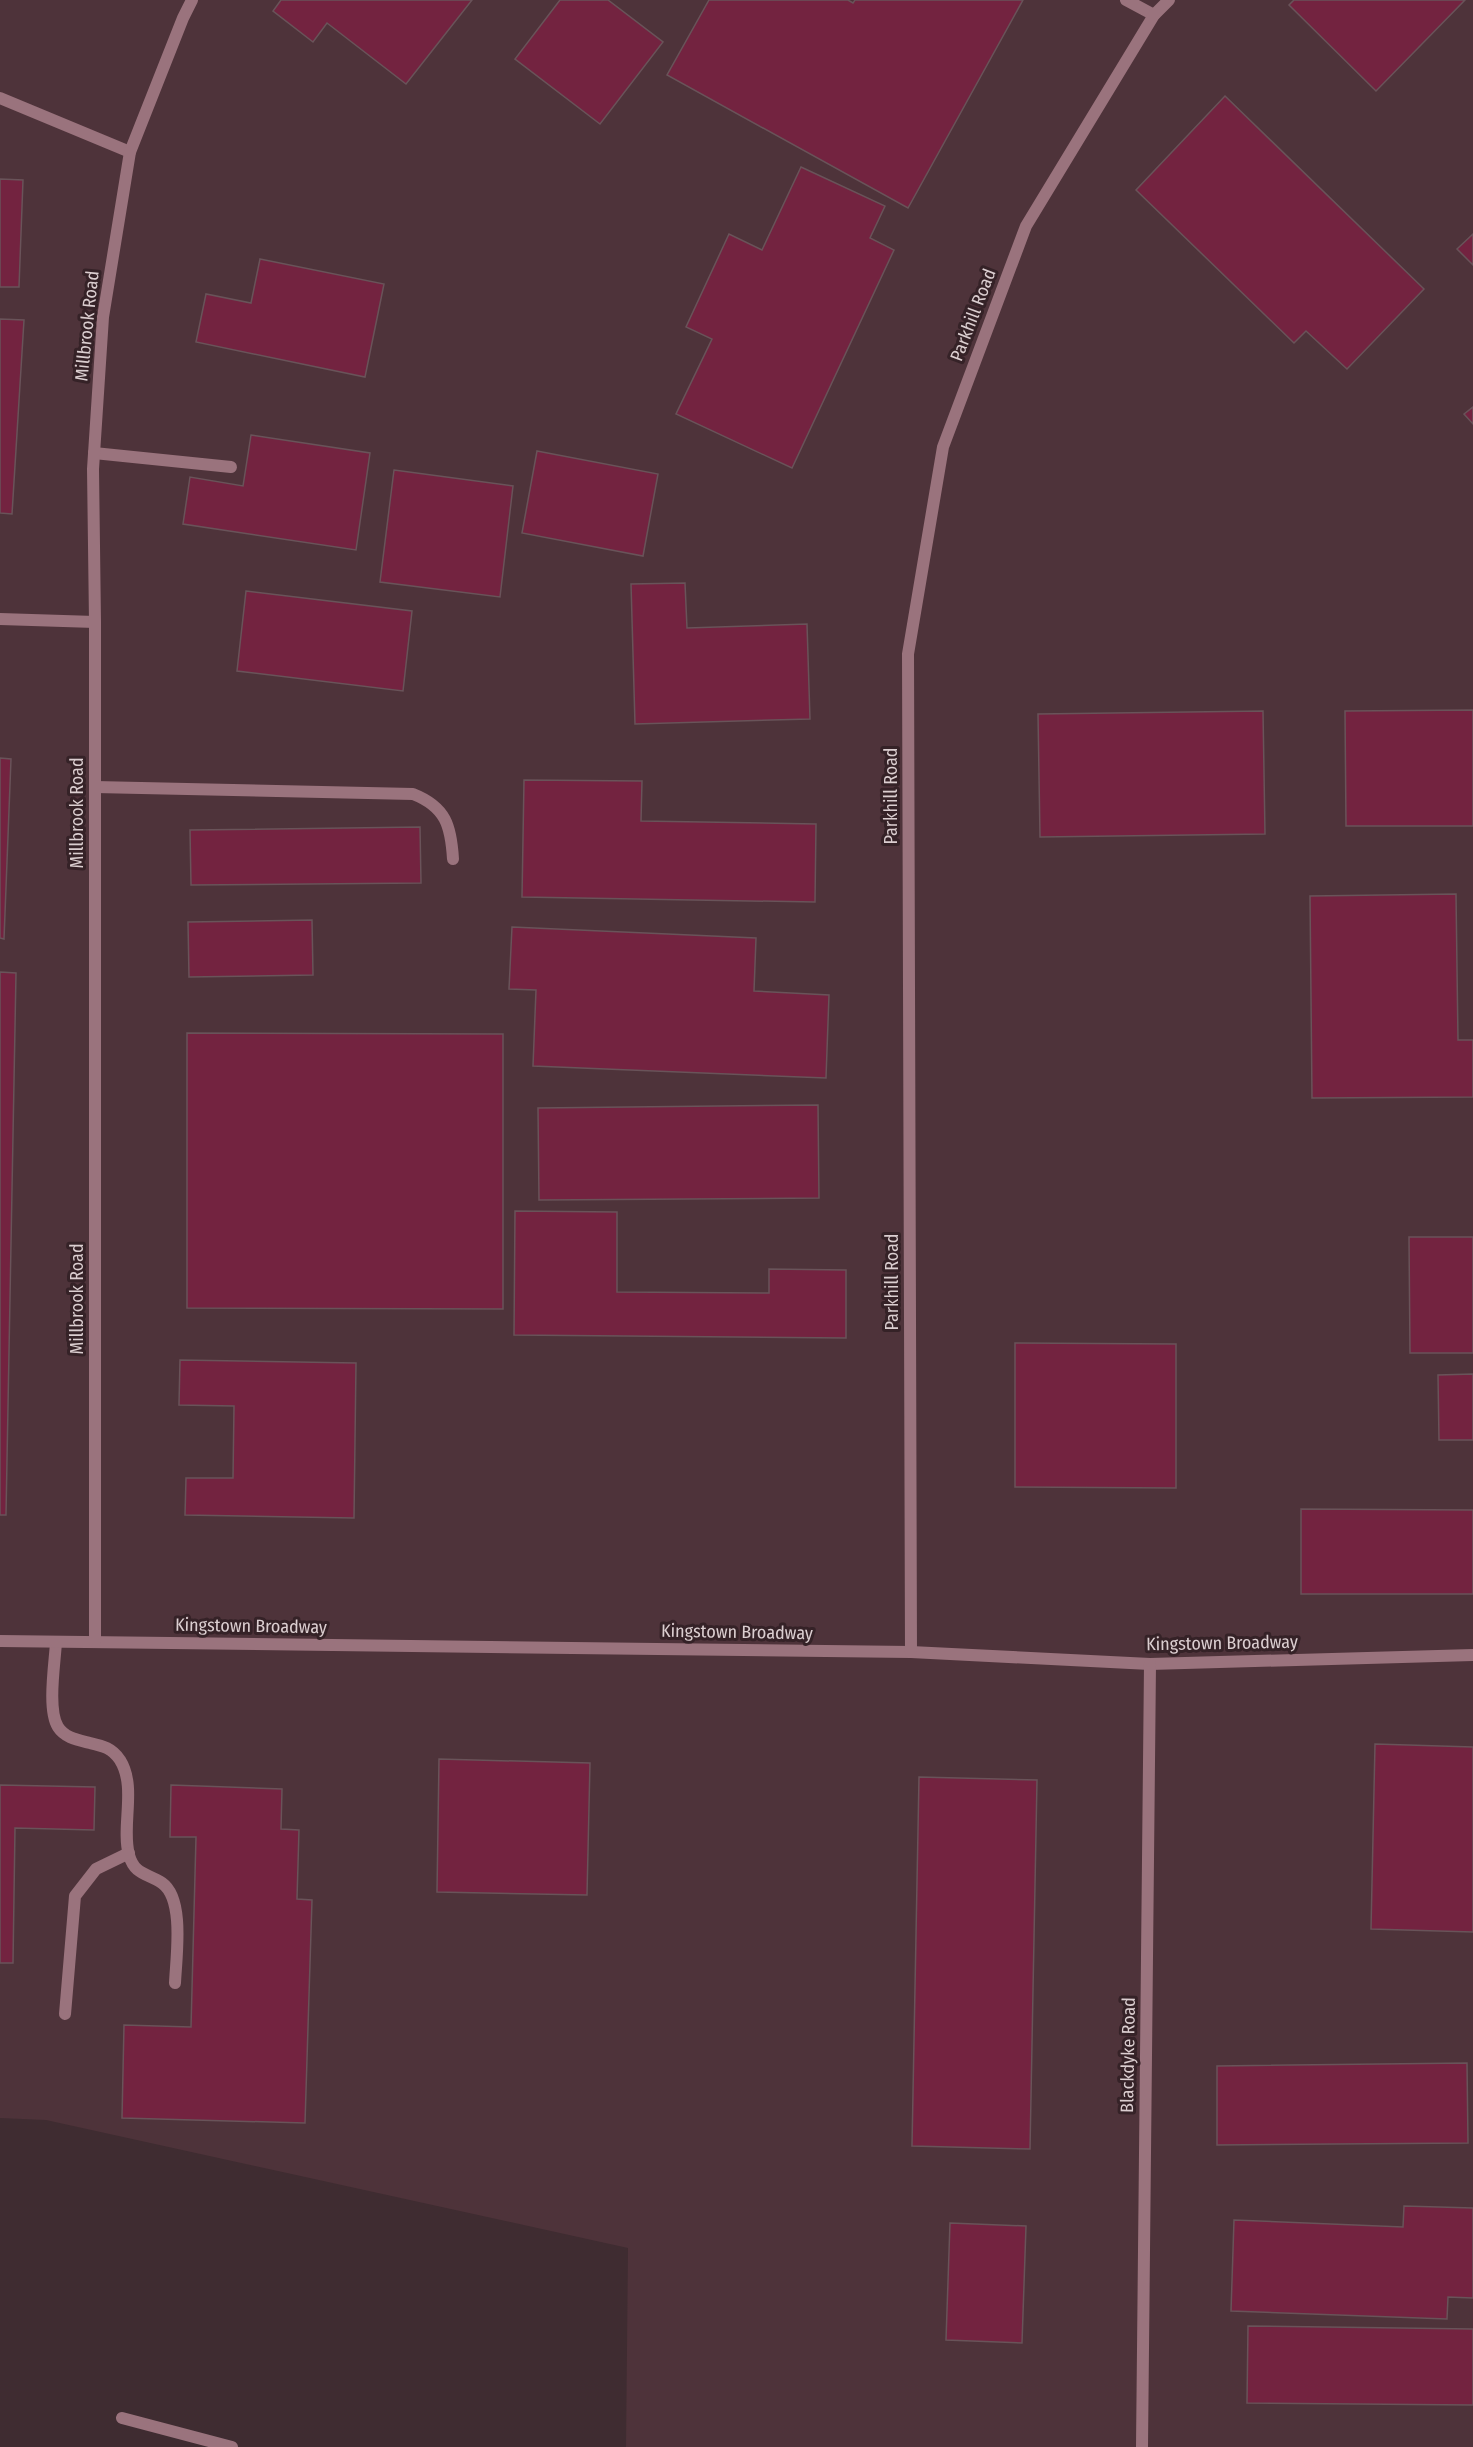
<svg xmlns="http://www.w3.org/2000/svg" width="1473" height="2447" font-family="'Fira Sans Condensed',sans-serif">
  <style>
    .built { fill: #4e333a }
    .building { fill: #732340; stroke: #695359; stroke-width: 1.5 }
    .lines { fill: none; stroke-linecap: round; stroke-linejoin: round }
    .service { stroke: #9a737d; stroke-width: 12 }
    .minor { stroke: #9a737d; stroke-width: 12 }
    .labels { text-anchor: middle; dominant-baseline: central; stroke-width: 6; stroke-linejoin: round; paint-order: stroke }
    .street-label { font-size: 18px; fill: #dbced0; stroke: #352227 }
  </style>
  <rect width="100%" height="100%" fill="#3f2c31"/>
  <polygon class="built" points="0,0 1473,0 1473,2447 626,2447 628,2248 46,2120 0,2118"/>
  <g class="building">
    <polygon points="281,0 472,0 406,84 327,23 313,42 273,11"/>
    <polygon points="560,0 608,0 663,42 600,124 515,59"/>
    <polygon points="709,0 848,0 853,3 855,0 1023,0 908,208 667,75"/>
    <polygon points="1294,0 1465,0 1376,91 1289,5"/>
    <polygon points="1225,96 1424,289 1347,369 1306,331 1294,343 1136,190"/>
    <polygon points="801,167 885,206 870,238 894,250 792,468 676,414 712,339 686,327 729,234 762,250"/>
    <polygon points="0,179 23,180 19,287 0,287"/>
    <polygon points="1473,234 1473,265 1457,249"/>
    <polygon points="260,259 384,284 365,377 196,342 206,294 251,303"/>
    <polygon points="0,319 24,320 12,514 0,513"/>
    <polygon points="1473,407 1473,424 1464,414"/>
    <polygon points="251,435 370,453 356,550 183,524 190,477 243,486"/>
    <polygon points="537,451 658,474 643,556 522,533"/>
    <polygon points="394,470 513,486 500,597 380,582"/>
    <polygon points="685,583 687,628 807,624 810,719 635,724 631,584"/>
    <polygon points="246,591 412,611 403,691 237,671"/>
    <polygon points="1473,710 1473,826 1346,826 1345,711"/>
    <polygon points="1263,711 1265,834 1040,837 1038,714"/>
    <polygon points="0,758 11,759 4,939 0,938"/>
    <polygon points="524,780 642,781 641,821 816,824 815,902 522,897"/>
    <polygon points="420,827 421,883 191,885 190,830"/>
    <polygon points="1456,894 1458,1040 1473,1040 1473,1097 1312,1098 1310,896"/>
    <polygon points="312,920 313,975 189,977 188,922"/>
    <polygon points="512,927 756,938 754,991 829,995 826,1078 533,1066 536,990 509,989"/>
    <polygon points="0,972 16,973 6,1515 0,1515"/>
    <polygon points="187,1033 503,1034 503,1309 187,1308"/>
    <polygon points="818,1105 819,1198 539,1200 538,1108"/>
    <polygon points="515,1211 617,1212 617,1292 769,1293 769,1269 846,1270 846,1338 514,1335"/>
    <polygon points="1409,1237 1473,1237 1473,1353 1410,1353"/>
    <polygon points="1015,1343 1176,1344 1176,1488 1015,1487"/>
    <polygon points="180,1360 356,1363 354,1518 185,1515 186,1478 233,1478 234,1406 179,1405"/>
    <polygon points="1473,1374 1473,1440 1439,1440 1438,1375"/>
    <polygon points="1301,1509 1473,1510 1473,1594 1301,1594"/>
    <polygon points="1375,1744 1473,1747 1473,1932 1371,1929"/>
    <polygon points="439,1759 590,1763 587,1895 437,1892"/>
    <polygon points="919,1777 1037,1780 1030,2149 912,2146"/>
    <polygon points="0,1785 95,1787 94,1830 15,1828 13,1963 0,1963"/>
    <polygon points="171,1785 282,1789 281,1829 299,1830 297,1899 312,1900 305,2123 122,2118 124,2025 191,2027 196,1837 170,1837"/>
    <polygon points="1467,2063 1468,2143 1217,2145 1217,2066"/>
    <polygon points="1404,2206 1473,2208 1473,2298 1448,2297 1447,2319 1231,2311 1234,2220 1403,2227"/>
    <polygon points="950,2223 1026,2226 1022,2343 946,2340"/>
    <polygon points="1248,2326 1473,2329 1473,2405 1247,2403"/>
  </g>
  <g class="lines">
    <g class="service">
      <polyline points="1126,0 1154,15"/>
      <polyline points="0,98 130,152"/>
      <polyline points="94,453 231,467"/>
      <path d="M95,787l318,7c33,13 38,32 40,65"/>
      <path d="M56,1642c-1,20 -9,68 2,85 7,11 20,13 32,16 13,3 22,5 30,17 17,27 1,66 9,95 6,21 19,18 33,28 23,16 14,75 13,100"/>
      <polyline points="65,2014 75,1896 96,1869 129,1853"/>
      <polyline points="122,2418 232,2447"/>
    </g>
    <g class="minor">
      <polyline points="0,619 95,622"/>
      <polyline points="0,1641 911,1652 1150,1664 1473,1655"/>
      <polyline points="95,1642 95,622 93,469 103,317 130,152 183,18 192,0"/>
      <polyline points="911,1652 908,654 943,447 1026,226 1154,15 1169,0"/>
      <polyline points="1142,2447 1150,1664"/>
    </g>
  </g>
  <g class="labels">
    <g class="street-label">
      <text transform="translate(973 315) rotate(-69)">Parkhill Road</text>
      <text transform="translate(87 326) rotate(-84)">Millbrook Road</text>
      <text transform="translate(891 796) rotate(-90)">Parkhill Road</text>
      <text transform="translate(77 813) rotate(-90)">Millbrook Road</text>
      <text transform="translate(892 1282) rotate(-90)">Parkhill Road</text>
      <text transform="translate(77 1299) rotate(-90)">Millbrook Road</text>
      <text transform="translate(251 1626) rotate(1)">Kingstown Broadway</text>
      <text transform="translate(737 1632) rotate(1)">Kingstown Broadway</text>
      <text transform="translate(1222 1643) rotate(-1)">Kingstown Broadway</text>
      <text transform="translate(1128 2055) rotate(-89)">Blackdyke Road</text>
    </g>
  </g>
</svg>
